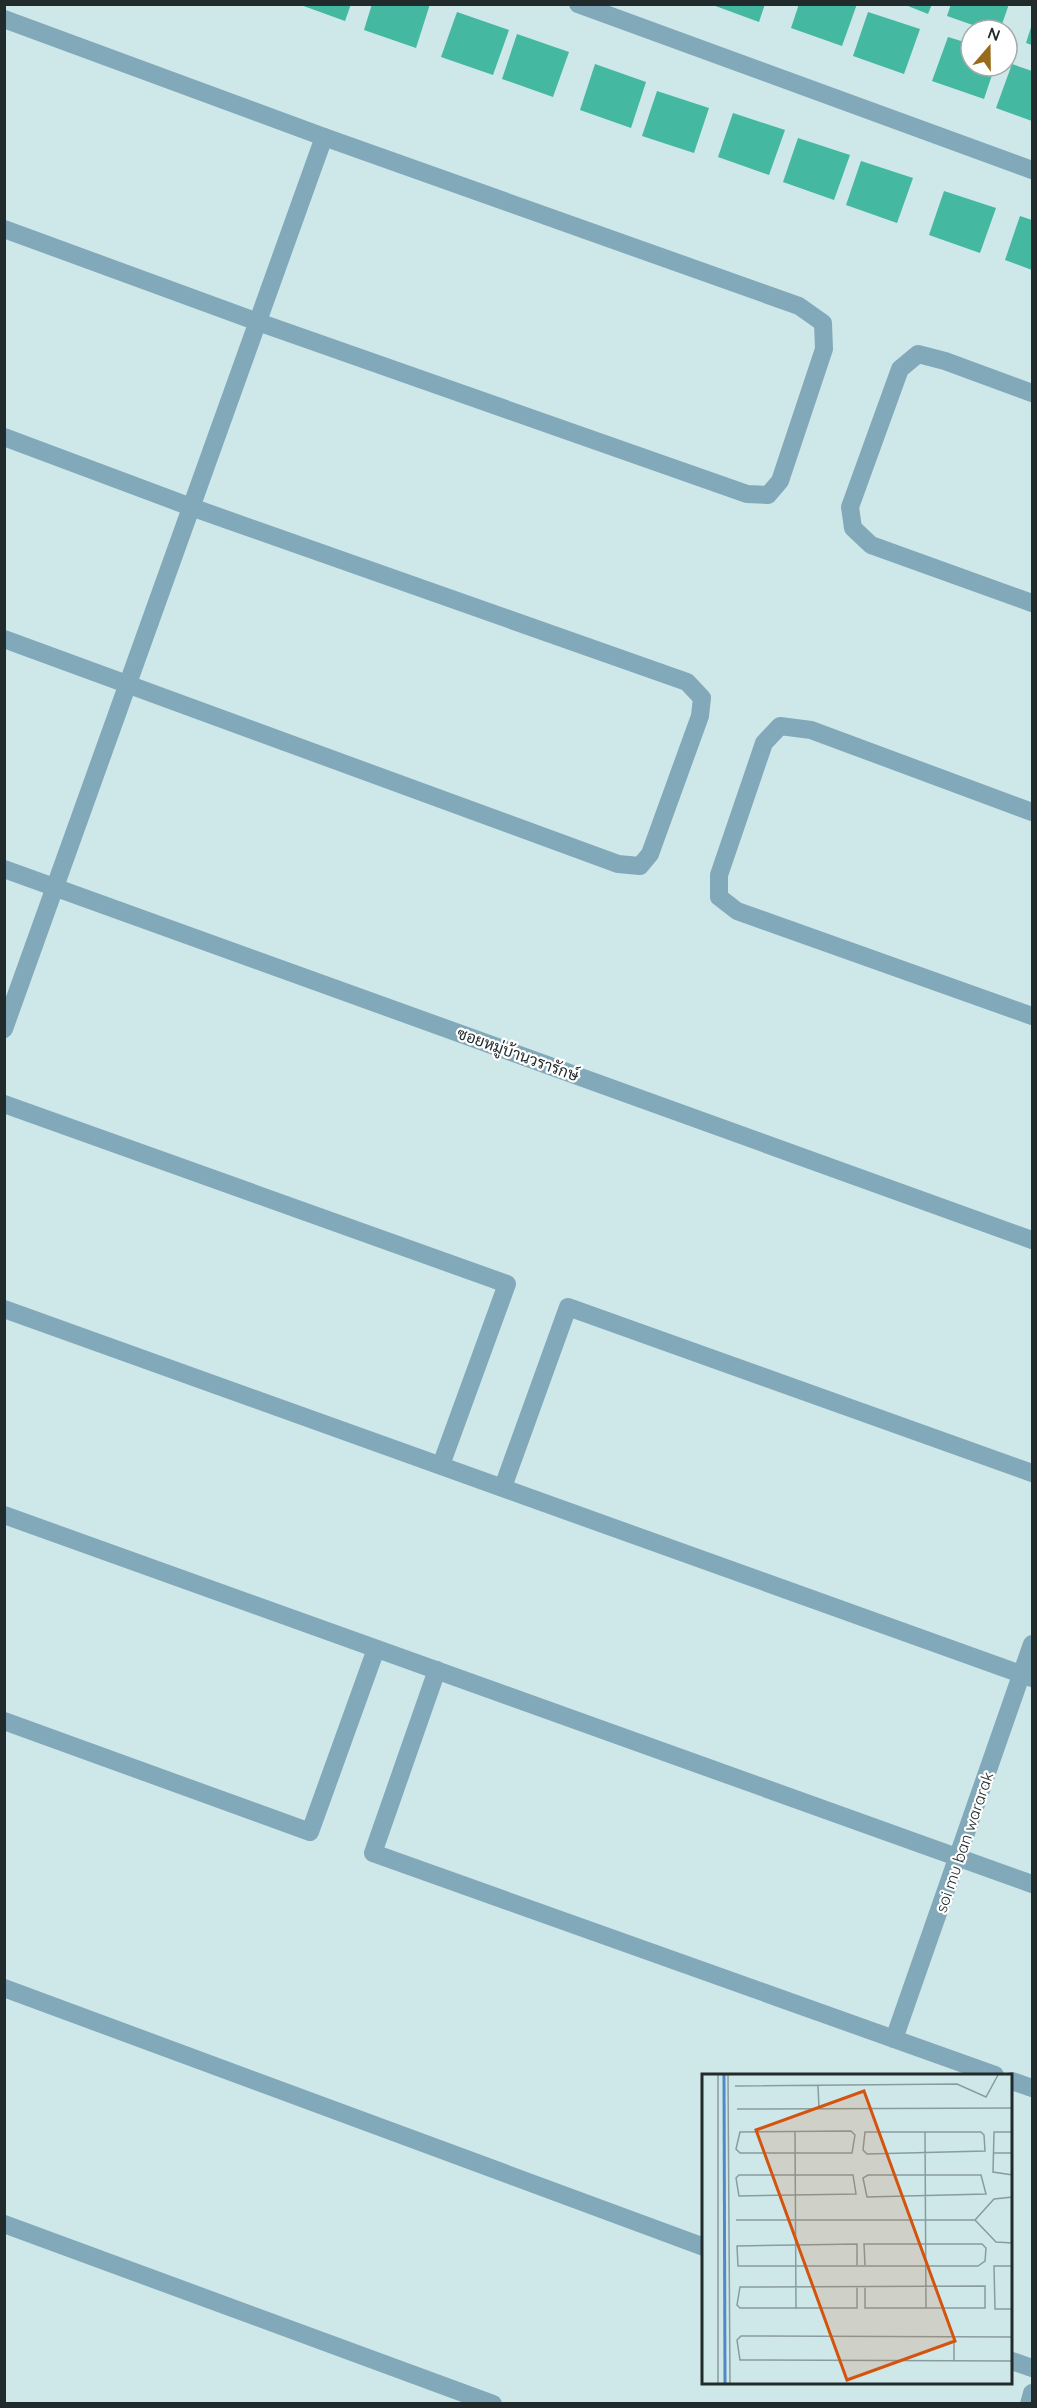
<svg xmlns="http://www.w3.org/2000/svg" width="1037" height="2408" font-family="Quicksand,Sarabun,sans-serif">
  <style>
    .building { fill: #44b8a1 }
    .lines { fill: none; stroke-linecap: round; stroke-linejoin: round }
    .minor { stroke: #82a9ba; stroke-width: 18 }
    .labels { text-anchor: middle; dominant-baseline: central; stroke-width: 4.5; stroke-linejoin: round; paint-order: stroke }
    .street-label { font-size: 16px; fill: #212b2b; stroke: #fff }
    .inset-river { fill: none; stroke: #5188c5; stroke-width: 3 }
    .inset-road { fill: none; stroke: #899c9d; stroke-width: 1.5 }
    .view { fill: #d4540f; fill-opacity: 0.15; stroke: #d4540f; stroke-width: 3 }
    .inset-edge { fill: none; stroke: #212b2b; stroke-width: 3 }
  </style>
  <rect width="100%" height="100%" fill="#cee7e9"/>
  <g class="building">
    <polygon points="298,4 351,4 345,21"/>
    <polygon points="372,4 430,4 416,48 364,30"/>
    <polygon points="710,4 765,4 759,22"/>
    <polygon points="799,4 857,4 842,46 791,28"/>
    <polygon points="903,4 932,4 928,14"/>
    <polygon points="951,4 1009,4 1000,30 987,30 947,16"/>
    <polygon points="457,12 509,30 493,75 441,57"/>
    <polygon points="868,12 920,29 904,74 853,56"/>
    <polygon points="1032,24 1032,45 1026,43"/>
    <polygon points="517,34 569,52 553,97 502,79"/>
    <polygon points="948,37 971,44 971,66 995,66 984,99 932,81"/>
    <polygon points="595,64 646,82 631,128 580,110"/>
    <polygon points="1012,64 1032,71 1032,121 996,108"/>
    <polygon points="657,91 709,108 694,153 642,136"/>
    <polygon points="733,113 785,130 769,175 718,157"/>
    <polygon points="798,138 850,155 834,200 783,182"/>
    <polygon points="861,161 913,178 897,223 846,205"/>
    <polygon points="944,191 996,208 980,253 929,235"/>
    <polygon points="1020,216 1032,220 1032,270 1005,260"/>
  </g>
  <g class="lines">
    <g class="minor">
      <polyline points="578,4 1032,170"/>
      <polyline points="4,19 324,137 799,306 823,323 824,349 780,481 768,495 747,494 258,322 4,229"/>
      <polyline points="1032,393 945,361 918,354 900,369 850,507 853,528 871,545 1032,603"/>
      <polyline points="4,437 191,507 687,682 702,698 700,716 650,854 640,866 618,864 4,639"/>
      <polyline points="1032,812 811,730 780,726 764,743 719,875 719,897 737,911 1032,1016"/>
      <polyline points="4,869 1032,1240"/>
      <polyline points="4,1029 324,137"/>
      <polyline points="4,1104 507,1284 441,1465"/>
      <polyline points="4,1309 1032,1678"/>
      <polyline points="503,1487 568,1307 1032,1473"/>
      <polyline points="4,1515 1032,1884"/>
      <polyline points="437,1670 373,1853 995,2075"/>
      <polyline points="4,1721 310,1832 376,1649"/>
      <polyline points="4,1988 704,2247"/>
      <polyline points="894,2039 1032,1644"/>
      <polyline points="1012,2081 1032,2088"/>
      <polyline points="4,2224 493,2404"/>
      <polyline points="1012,2361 1032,2368"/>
      <polyline points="1029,2404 1032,2393"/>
    </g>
  </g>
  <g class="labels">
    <g class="street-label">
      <text transform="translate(518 1054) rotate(20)">ซอยหมู่บ้านวรารักษ์</text>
      <text transform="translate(964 1842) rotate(-71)">soi mu ban wararak</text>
    </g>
  </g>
  <g transform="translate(702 2074)">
    <rect width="310" height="310" fill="#cee7e9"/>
    <path class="inset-river" d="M22,1l1,309"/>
    <path class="inset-road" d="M16,1v309M26,1l2,309M33,12l222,-2 29,13 12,-22M116,12l1,22M35,35l276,-1M149,57l4,4 -3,18h-112l-4,-4 4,-17zM93,58l1,177M163,58h116l3,3 1,16 -118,3 -4,-4zM223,58l1,176M311,58h-19l-1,40 20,3M292,79h19M37,101h114l3,19 -117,2 -3,-18zM166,101h113l5,19 -119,3 -4,-19zM34,146h239l21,22 17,1M273,146l19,-21 19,-2M155,191v-21l-120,2 1,20h240l7,-5 1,-13 -4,-4h-118l1,21M311,192h-19l1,43h18M155,213v21h-117l-3,-3 3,-18 245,-1v22h-120v-21M252,263v24M311,263l-272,-1 -4,4 3,20 273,1"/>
    <path class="view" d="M162,17l91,250 -108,39 -91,-250z"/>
    <rect width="310" height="310" class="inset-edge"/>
  </g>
  <rect width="1037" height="2408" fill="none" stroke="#212b2b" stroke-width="12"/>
  <g transform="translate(989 48) rotate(20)"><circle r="28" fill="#ffffff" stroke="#a6aaaa" stroke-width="1.5"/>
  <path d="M0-4.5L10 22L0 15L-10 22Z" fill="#986b1a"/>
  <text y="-9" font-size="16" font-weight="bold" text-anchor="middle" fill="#212b2b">N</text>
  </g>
</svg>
